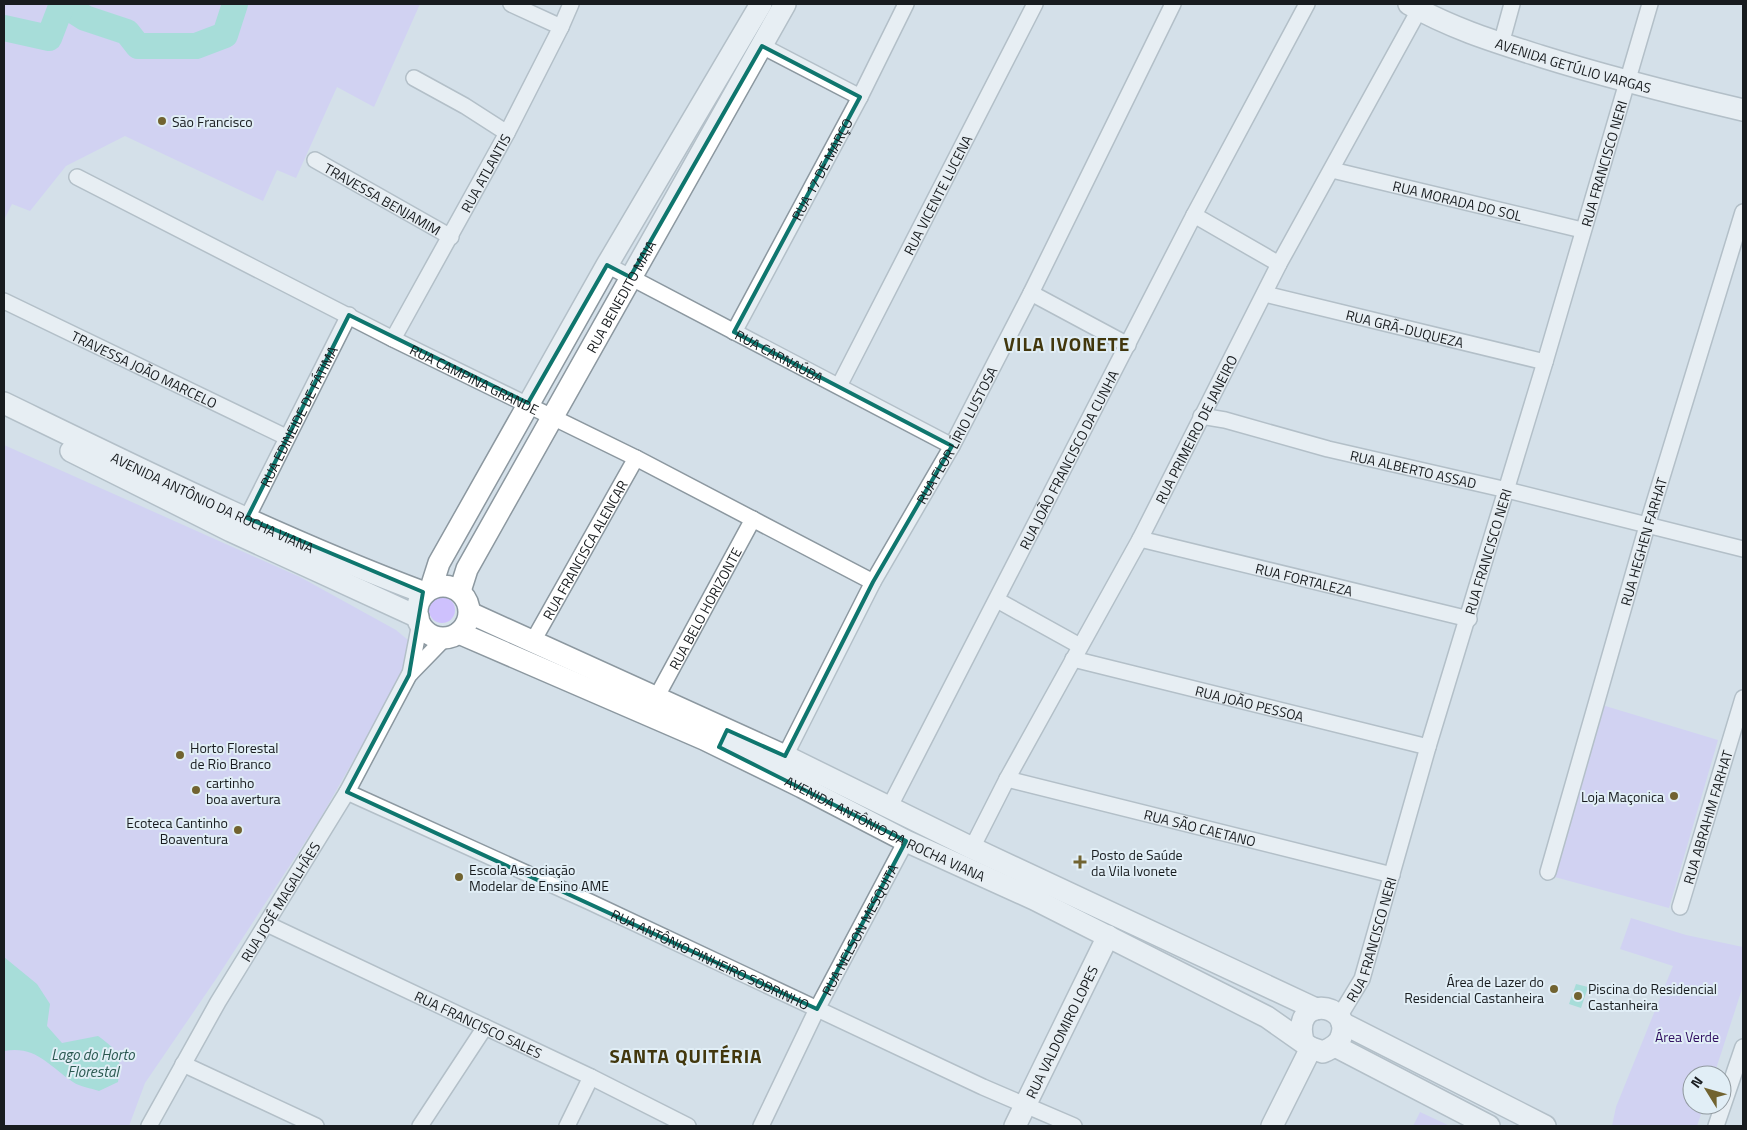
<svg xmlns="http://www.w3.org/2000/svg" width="1747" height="1130" font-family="'Titillium Web',sans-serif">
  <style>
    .green { fill: #cec1fd }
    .water { fill: #71d9c6 }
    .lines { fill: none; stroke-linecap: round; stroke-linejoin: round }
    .river { stroke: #71d9c6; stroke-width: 26 }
    .street-casing { stroke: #8c98a0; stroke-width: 18 }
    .secondary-casing { stroke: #8c98a0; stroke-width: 24 }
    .street { stroke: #fff; stroke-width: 15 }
    .secondary { stroke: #fff; stroke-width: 21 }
    .marked { fill: none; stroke: #0f766e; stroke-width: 4; stroke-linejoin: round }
    .poi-dot { fill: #716330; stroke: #e1eef6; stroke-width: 2 }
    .labels { text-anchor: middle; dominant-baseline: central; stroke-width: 4; stroke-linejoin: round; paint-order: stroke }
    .street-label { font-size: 14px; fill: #181c1f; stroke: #e1eef6 }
    .poi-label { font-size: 14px; fill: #181c1f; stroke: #e1eef6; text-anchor: start }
    .park-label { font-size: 14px; fill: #300f61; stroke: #e1eef6 }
    .water-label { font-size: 15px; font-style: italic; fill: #2a5850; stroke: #e1eef6 }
    .district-label { font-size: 19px; font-weight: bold; letter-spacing: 1px; fill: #42370d; stroke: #e1eef6 }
  </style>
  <rect width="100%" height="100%" fill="#d4e0e9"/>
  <g class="green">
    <polygon points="4,4 420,4 374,107 337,87 296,178 277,170 263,201 125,136 66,166 30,211 12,204 4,220"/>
    <polygon points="4,445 300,577 396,630 408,640 411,654 399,680 320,819 216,979 145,1083 129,1126 4,1126"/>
    <circle cx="442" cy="610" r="13"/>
    <polygon points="1602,705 1718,740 1669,908 1551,876"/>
    <polygon points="1631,918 1686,935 1743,947 1743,986 1714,1075 1692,1075 1692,1105 1704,1105 1697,1126 1612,1126 1616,1107 1673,966 1620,949"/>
    <polygon points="1420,1112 1450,1126 1413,1126"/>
  </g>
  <g class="water">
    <path d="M4,957l33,27 13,20 -3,22 15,17 36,-7c21,15 24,20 20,46l-19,9c-8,-3 -19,-4 -26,-9 -24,-16 -37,-37 -69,-31z"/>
    <polygon points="1576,984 1588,987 1581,1008 1569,1004"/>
  </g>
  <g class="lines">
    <g class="river">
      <polyline points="63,4 85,18 127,32 138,46 196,46 225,35 235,4"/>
      <polyline points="4,28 49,38 62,4"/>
    </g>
    <defs>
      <g id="street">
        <polyline points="511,4 561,27"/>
        <polyline points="1501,44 1512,4"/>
        <polyline points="762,46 860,97"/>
        <polyline points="414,78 465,106 507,133"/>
        <path id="s1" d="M315,160l136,77"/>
        <path id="s2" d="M1332,170l250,60"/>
        <path id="s3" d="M77,177l316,162 243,119 237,124"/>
        <polyline points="1194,215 1279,264"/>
        <path id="s4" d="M607,265l345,181"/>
        <polyline points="1031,293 1128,345"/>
        <path id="s5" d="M1265,294l280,68"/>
        <path id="s6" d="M4,301l282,136"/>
        <path id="s7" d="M734,332l126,-235 46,-93"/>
        <path id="s8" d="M393,339l114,-206 54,-106 10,-23"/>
        <path id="s9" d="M839,386l196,-382"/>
        <path id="s10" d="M1201,416l24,4 103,29 179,41 236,59"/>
        <path id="s11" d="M247,518l102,-203"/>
        <path id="s12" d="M1140,539l329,80"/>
        <polyline points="997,600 1080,646"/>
        <path id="s13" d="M533,641l103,-183"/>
        <path id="s14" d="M1073,659l355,88"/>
        <polyline points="410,674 420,623"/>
        <path id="s15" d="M656,698l97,-179"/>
        <path id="s16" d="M785,756l88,-174 79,-136 79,-153 142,-289"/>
        <path id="s17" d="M1007,779l385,96"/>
        <path id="s18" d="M347,792l243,110 393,185 91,39"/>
        <path id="s19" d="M889,808l305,-593 113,-211"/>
        <path id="s20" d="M972,848l35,-69 133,-240 139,-275 140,-254"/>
        <path id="s21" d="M1548,872l99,-346 96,-314"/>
        <path id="s22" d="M1680,907l63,-209"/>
        <path id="s23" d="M267,924l324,153 97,49"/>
        <path id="s24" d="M1339,1017l23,-38 66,-232 117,-385 105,-358"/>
        <polyline points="183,1064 316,1126"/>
        <path id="s25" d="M149,1126l69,-124 129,-210 62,-117 36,-37"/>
        <polyline points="420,1126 485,1027"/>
        <polyline points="567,1126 591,1077"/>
        <path id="s26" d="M761,1126l56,-117 89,-168"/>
        <polyline points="1716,1126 1743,1047"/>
      </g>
      <g id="secondary">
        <path id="s27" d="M1409,4c41,24 87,38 131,52 67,21 135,38 203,54"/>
        <path id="s28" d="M4,403c138,67 277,136 421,190"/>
        <polyline points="71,451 231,531 418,617"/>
        <circle cx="443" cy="612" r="26"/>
        <polyline points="431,588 439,563 607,265 761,4"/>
        <path id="s29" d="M460,591l7,-22 318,-565"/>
        <polyline points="470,613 785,756 972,848 1316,1009"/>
        <path id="s30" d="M459,633l245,106 98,48 104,54 128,58 233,118 44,31 12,4c9,-4 17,-8 19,-18 9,-31 -51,-40 -39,7"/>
        <polyline points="1342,1023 1545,1126"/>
        <polyline points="1335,1046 1489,1126"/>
        <path id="s31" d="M1015,1126l93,-190"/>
        <polyline points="1272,1126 1311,1048"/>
      </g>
    </defs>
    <use href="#street" class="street-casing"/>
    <use href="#secondary" class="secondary-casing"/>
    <use href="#street" class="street"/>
    <use href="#secondary" class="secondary"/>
  </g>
  <path d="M0 0H1747V1130H0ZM762,46l98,51 -126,235 218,114 -79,136 -88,174 -58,-26 -8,17 187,94 -89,168 -470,-217 62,-117 14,-83 -176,-74 102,-203 179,88 79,-138 23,12z" fill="#d4e0e9" fill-opacity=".55" fill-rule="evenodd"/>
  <path class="marked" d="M762,46l98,51 -126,235 218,114 -79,136 -88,174 -58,-26 -8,17 187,94 -89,168 -470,-217 62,-117 14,-83 -176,-74 102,-203 179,88 79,-138 23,12z"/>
  <g class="poi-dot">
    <circle cx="162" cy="121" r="5"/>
    <circle cx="180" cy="755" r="5"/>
    <circle cx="196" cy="790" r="5"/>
    <circle cx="1674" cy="796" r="5"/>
    <circle cx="238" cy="830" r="5"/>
    <path d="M1077.5 854.5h5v5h5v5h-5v5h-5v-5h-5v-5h5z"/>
    <circle cx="459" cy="877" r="5"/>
    <circle cx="1554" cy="989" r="5"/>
    <circle cx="1578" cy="996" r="5"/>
  </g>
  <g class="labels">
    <g class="street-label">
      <text stroke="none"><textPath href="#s27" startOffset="176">AVENIDA GETÚLIO VARGAS</textPath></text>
      <text stroke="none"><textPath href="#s24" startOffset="895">RUA FRANCISCO NERI</textPath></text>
      <text stroke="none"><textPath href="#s7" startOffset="185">RUA 17 DE MARÇO</textPath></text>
      <text stroke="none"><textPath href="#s8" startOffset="190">RUA ATLANTIS</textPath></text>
      <text stroke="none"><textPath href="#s9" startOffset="215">RUA VICENTE LUCENA</textPath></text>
      <text stroke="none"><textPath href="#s1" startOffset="78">TRAVESSA BENJAMIM</textPath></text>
      <text stroke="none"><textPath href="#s2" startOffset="129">RUA MORADA DO SOL</textPath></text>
      <text stroke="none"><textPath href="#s29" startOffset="336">RUA BENEDITO MAIA</textPath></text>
      <text stroke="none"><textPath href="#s5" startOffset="144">RUA GRÃ-DUQUEZA</textPath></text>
      <text stroke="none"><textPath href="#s4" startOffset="195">RUA CARNAÚBA</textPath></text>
      <text stroke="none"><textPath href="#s6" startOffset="156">TRAVESSA JOÃO MARCELO</textPath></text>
      <text stroke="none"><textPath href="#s3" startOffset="446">RUA CAMPINA GRANDE</textPath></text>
      <text stroke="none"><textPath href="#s11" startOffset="114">RUA EDINEIDE DE FÁTIMA</textPath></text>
      <text stroke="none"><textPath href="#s20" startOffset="475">RUA PRIMEIRO DE JANEIRO</textPath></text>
      <text stroke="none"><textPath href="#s16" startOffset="364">RUA FLOR LÍRIO LUSTOSA</textPath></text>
      <text stroke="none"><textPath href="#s19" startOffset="392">RUA JOÃO FRANCISCO DA CUNHA</textPath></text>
      <text stroke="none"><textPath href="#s10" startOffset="219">RUA ALBERTO ASSAD</textPath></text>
      <text stroke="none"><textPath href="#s28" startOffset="231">AVENIDA ANTÔNIO DA ROCHA VIANA</textPath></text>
      <text stroke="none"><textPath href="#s21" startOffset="344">RUA HEGHEN FARHAT</textPath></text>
      <text stroke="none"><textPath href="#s13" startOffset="105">RUA FRANCISCA ALENCAR</textPath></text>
      <text stroke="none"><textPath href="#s24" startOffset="490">RUA FRANCISCO NERI</textPath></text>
      <text stroke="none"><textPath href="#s12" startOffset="169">RUA FORTALEZA</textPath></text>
      <text stroke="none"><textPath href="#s15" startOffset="102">RUA BELO HORIZONTE</textPath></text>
      <text stroke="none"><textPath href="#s14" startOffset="182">RUA JOÃO PESSOA</textPath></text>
      <text stroke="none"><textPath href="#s22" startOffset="94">RUA ABRAHIM FARHAT</textPath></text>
      <text stroke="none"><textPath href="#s17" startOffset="199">RUA SÃO CAETANO</textPath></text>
      <text stroke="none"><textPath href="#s30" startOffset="469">AVENIDA ANTÔNIO DA ROCHA VIANA</textPath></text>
      <text stroke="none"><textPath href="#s25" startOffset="260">RUA JOSÉ MAGALHÃES</textPath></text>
      <text stroke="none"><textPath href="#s26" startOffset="220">RUA NELSON MESQUITA</textPath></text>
      <text stroke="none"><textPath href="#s24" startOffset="85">RUA FRANCISCO NERI</textPath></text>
      <text stroke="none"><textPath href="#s18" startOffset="400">RUA ANTÔNIO PINHEIRO SOBRINHO</textPath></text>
      <text stroke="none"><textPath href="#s23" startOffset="234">RUA FRANCISCO SALES</textPath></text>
      <text stroke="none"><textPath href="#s31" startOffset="105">RUA VALDOMIRO LOPES</textPath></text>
    </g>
    <g class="poi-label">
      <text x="172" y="121">São Francisco</text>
      <text x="190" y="747">Horto Florestal<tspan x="190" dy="16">de Rio Branco</tspan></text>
      <text x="206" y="782">cartinho<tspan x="206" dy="16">boa avertura</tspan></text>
      <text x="1664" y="796" text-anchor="end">Loja Maçonica</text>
      <text x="228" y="822" text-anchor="end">Ecoteca Cantinho<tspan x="228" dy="16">Boaventura</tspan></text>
      <text x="1091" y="854">Posto de Saúde<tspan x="1091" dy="16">da Vila Ivonete</tspan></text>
      <text x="469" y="869">Escola Associação<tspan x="469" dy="16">Modelar de Ensino AME</tspan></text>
      <text x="1544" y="981" text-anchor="end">Área de Lazer do<tspan x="1544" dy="16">Residencial Castanheira</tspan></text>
      <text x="1588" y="988">Piscina do Residencial<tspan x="1588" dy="16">Castanheira</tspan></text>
    </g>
    <g class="park-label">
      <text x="1687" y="1036">Área Verde</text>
    </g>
    <g class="water-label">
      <text x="93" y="1054">Lago do Horto<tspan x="93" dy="17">Florestal</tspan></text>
    </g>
    <g class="district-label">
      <text x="1067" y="343">VILA IVONETE</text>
      <text x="686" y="1055">SANTA QUITÉRIA</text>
    </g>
  </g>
  <rect width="1747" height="1130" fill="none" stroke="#181c1f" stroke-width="10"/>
  <g transform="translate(1707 1090) rotate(307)"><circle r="24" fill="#e1eef6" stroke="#919aa0"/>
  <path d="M0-4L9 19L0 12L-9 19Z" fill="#716330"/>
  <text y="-8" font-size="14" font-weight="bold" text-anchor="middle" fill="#181c1f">N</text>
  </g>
</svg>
